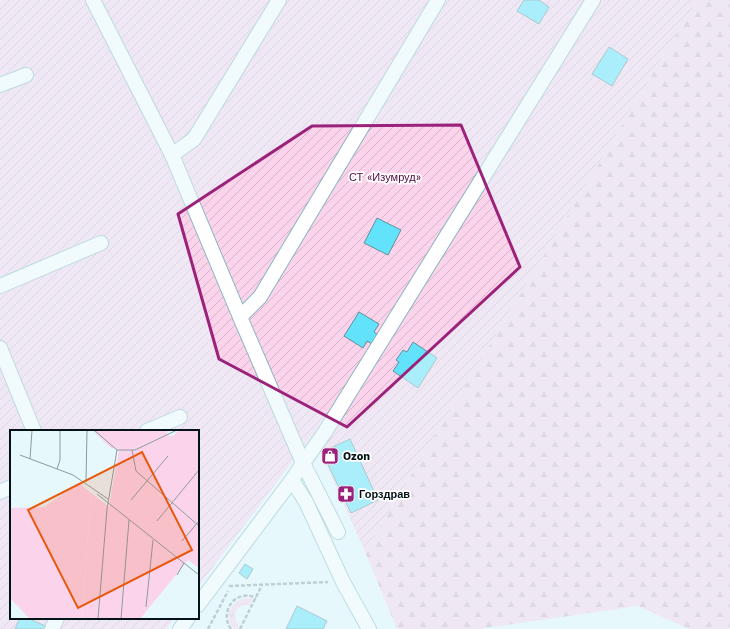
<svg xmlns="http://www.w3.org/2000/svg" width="730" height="629" font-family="'Work Sans',sans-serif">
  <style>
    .forest { fill: url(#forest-firs) }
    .park { fill: url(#park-tufts) }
    .garden { fill: url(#garden-furrows) }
    .building { fill: #63e2fc; stroke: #648f99 }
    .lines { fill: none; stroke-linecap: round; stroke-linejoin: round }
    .minor-casing { stroke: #8ab6c1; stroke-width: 16 }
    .path { stroke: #8e9fa3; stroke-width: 2.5; stroke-dasharray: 4 2; stroke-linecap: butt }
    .minor { stroke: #fff; stroke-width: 14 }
    .marked { fill: none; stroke: #9b227a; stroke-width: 3; stroke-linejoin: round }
    .labels { text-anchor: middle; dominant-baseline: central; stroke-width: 3.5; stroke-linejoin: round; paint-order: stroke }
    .park-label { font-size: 11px; fill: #520a40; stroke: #fff }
    .poi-label { font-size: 11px; font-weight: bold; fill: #031317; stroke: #fff; text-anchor: start }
    .inset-road { fill: none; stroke: #8b9ca0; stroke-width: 1 }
    .view { fill: #e8590c; fill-opacity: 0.15; stroke: #e8590c; stroke-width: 2 }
    .inset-edge { fill: none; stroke: #031317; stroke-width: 2 }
  </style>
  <defs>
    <pattern id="forest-firs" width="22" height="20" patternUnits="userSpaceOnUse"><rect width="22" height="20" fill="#fbd4ec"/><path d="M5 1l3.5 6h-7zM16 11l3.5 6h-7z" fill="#d6b5ca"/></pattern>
    <pattern id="park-tufts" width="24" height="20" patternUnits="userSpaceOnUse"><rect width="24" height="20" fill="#fbd4ec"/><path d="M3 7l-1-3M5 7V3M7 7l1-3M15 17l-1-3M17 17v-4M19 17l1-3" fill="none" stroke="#d6b5ca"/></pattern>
    <pattern id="garden-furrows" width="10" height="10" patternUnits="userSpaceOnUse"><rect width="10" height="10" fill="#fbd4ec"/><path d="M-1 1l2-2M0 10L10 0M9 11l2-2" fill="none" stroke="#d6b5ca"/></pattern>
  </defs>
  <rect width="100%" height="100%" fill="#e6f8fc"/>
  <polygon class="forest" points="697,0 730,0 730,629 689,629 638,606 478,629 397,629 365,552"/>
  <path class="park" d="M244,598h6l3,1 -3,6c-14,-2 -19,11 -11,20l-1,4h-4c-11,-12 -4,-26 10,-31z"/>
  <polygon class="garden" points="0,0 697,0 365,552 313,434 198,587 198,431 11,431 11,618 174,618 166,629 0,629"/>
  <g class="building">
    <polygon points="524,0 539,0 549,7 539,24 517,11"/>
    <polygon points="609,47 628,59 612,86 592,74"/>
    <polygon points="377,218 401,230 388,255 364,243"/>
    <polygon points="359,312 379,324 374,332 378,335 372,344 367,341 363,348 344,336"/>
    <polygon points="413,342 437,358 418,388 393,371 399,362 396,360 403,350 407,352"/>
    <polygon points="350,439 378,500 351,513 322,452"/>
    <polygon points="245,564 253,569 247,579 239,573"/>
    <polygon points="297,606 327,621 323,629 286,629"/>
    <polygon points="20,618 27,618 48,627 47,629 15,629"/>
  </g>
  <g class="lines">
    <defs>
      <g id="minor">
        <polyline points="93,0 172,155 240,317 303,463 338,532"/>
        <polyline points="0,85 26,75"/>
        <polyline points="172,155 194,139 279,0"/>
        <polyline points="0,286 101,243"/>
        <polyline points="240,317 260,297 438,0"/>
        <polyline points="0,348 34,431"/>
        <polyline points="147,431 180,417"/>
        <polyline points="292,480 306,502 343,582 369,629"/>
        <polyline points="0,492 11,487"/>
        <polyline points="198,605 292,480 303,463 325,432 593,0"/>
        <polyline points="52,629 57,618"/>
        <polyline points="180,629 188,618"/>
      </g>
    </defs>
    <use href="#minor" class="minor-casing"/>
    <g class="path">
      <polyline points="230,587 230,586 328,582"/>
      <polyline points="208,629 228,591"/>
      <path d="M231,629c-9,-12 -3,-30 12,-33 5,-1 9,0 13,2"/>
      <polyline points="240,629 262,585"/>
    </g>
    <use href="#minor" class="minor"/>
  </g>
  <path d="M0 0H730V629H0ZM461,125l59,142 -173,160 -128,-68 -41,-145 134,-88z" fill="#e6f8fc" fill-opacity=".55" fill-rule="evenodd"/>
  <path class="marked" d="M461,125l59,142 -173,160 -128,-68 -41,-145 134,-88z"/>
  <defs>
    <symbol id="shop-square" viewBox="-11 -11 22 22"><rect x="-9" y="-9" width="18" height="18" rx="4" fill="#9b227a" stroke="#fff"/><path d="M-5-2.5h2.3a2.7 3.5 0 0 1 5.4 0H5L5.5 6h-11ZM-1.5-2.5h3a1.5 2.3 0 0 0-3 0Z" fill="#fff"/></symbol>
    <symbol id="pharmacy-square" viewBox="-11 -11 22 22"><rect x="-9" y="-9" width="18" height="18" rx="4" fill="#9b227a" stroke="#fff"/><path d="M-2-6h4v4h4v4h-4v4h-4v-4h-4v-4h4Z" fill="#fff"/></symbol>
  </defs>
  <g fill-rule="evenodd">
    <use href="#shop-square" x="320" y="446" width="20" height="20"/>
    <use href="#pharmacy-square" x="336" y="484" width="20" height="20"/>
  </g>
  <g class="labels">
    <g class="park-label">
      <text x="385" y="177">СТ «Изумруд»</text>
    </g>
    <g class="poi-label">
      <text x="343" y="456">Ozon</text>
      <text x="359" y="494">Горздрав</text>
    </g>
  </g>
  <g transform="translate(10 430)">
    <rect width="189" height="189" fill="#e6f8fc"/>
    <path d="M82,0h75v5l-37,14h-11l-8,-1zM69,53l12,10 -9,126h-52l-20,-21v-90l34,-1z" fill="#fbd4ec"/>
    <path d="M169,0h20v138l-11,-8 -48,59h-58l9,-126 18,14 10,-58h11l37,-14 6,1z" fill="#fbd4ec"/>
    <path class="inset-road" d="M84,0l23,20h18l42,-20M122,20l4,21 63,55M10,25l53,20 35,24M20,29l2,-29M47,39l3,-9v-30M76,52l1,-52M87,64l102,81M121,70l37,-44M147,91l42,-51M172,111l17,-20M167,145l7,-12M136,177l7,-67M88,189l9,-110 10,-59M111,189l8,-99"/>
    <path class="view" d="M132,22l50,98 -114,58 -50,-98z"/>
    <rect width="189" height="189" class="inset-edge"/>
  </g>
</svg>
